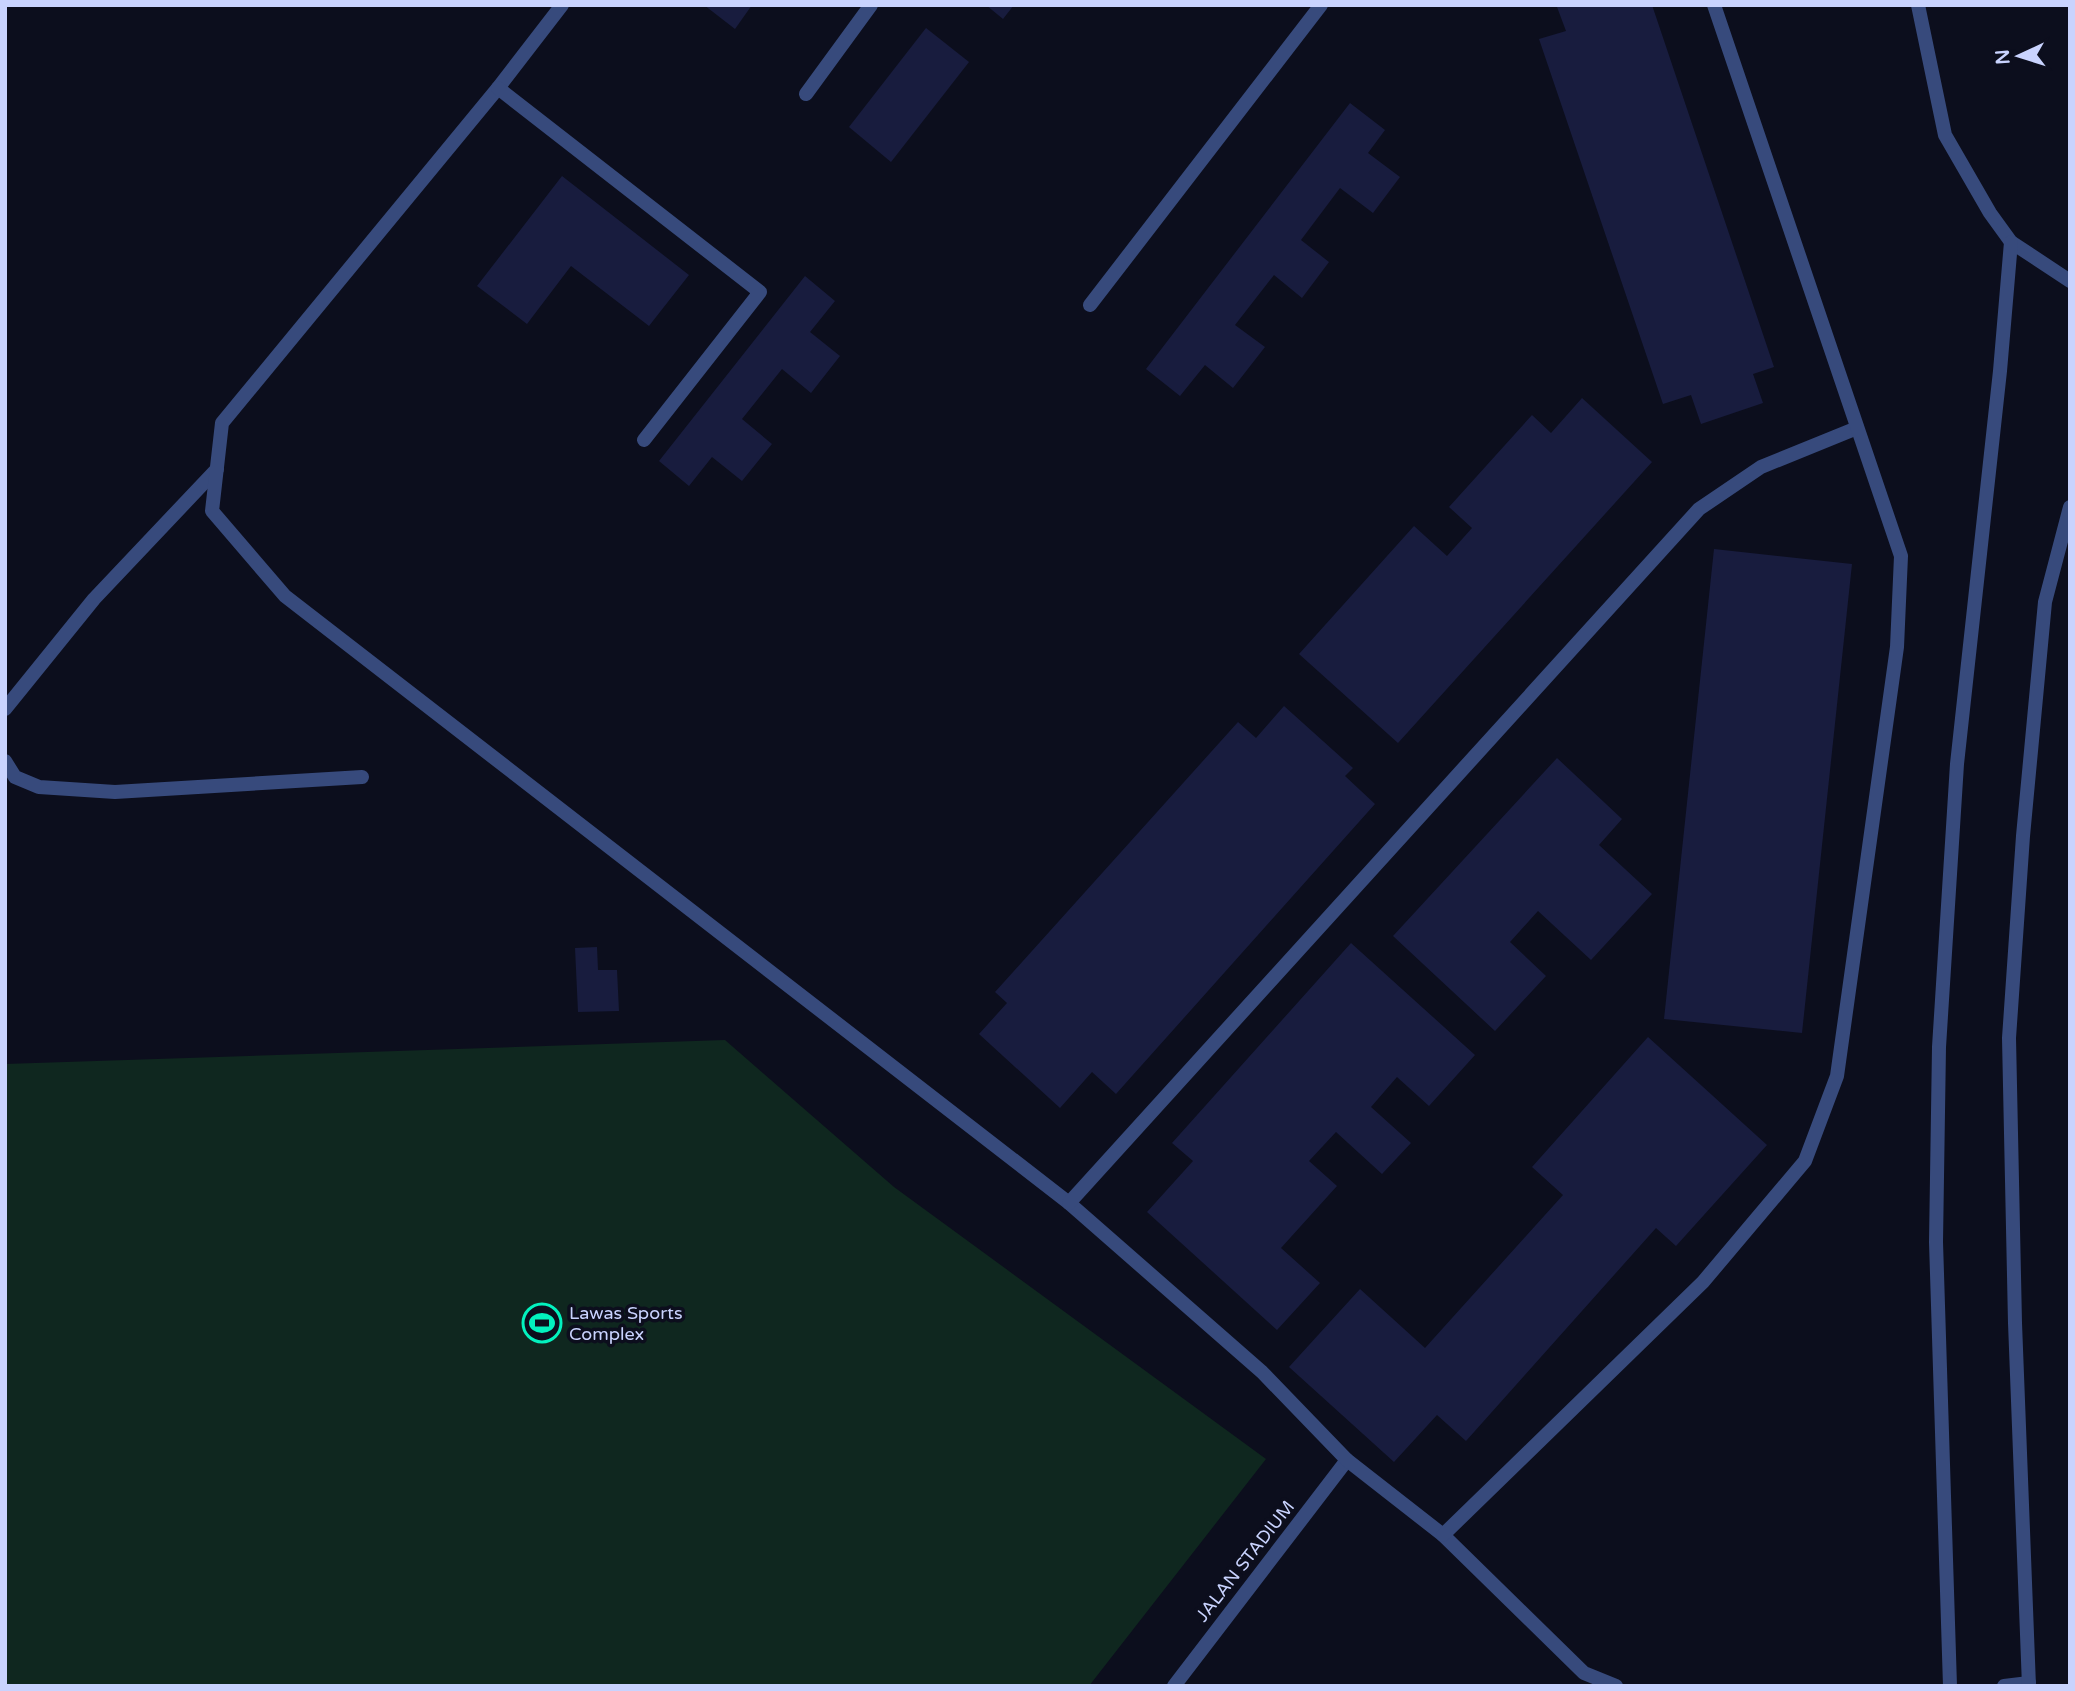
<svg xmlns="http://www.w3.org/2000/svg" width="2075" height="1691" font-family="'Varela Round',sans-serif">
  <style>
    .green { fill: #0f271f }
    .building { fill: #181c3e }
    .lines { fill: none; stroke-linecap: round; stroke-linejoin: round }
    .service { stroke: #374a7c; stroke-width: 14 }
    .minor { stroke: #374a7c; stroke-width: 14 }
    .labels { text-anchor: middle; dominant-baseline: central; stroke-width: 7; stroke-linejoin: round; paint-order: stroke }
    .poi-label { font-size: 18px; fill: #c9d3fe; stroke: #0c0e1d; text-anchor: start }
    .street-label { font-size: 18px; fill: #c9d3fe; stroke: #0c0e1d }
  </style>
  <rect width="100%" height="100%" fill="#0c0e1d"/>
  <polygon class="green" points="725,1040 894,1187 1266,1459 1089,1686 5,1686 5,1064"/>
  <g class="building">
    <polygon points="704,5 752,5 735,29"/>
    <polygon points="986,5 1014,5 1003,19"/>
    <polygon points="1562,5 1652,5 1774,367 1753,374 1763,403 1701,424 1691,395 1663,404 1539,39 1566,31 1557,7"/>
    <polygon points="926,28 969,62 891,162 849,127"/>
    <polygon points="1350,103 1385,130 1368,153 1400,177 1373,213 1340,188 1301,240 1329,262 1302,298 1274,275 1235,325 1265,347 1233,388 1205,365 1180,396 1146,369"/>
    <polygon points="562,176 689,275 649,326 571,266 527,324 477,286"/>
    <polygon points="805,276 835,301 810,332 840,356 811,393 782,369 742,419 772,444 742,481 712,457 689,486 659,461"/>
    <polygon points="1582,398 1652,462 1398,743 1299,654 1414,526 1447,556 1472,528 1449,507 1532,415 1551,433"/>
    <polygon points="1714,549 1852,564 1802,1033 1664,1019"/>
    <polygon points="1284,706 1353,768 1345,776 1375,804 1116,1094 1092,1072 1060,1108 979,1034 1007,1003 995,992 1238,722 1256,738"/>
    <polygon points="1557,758 1622,819 1599,845 1652,894 1591,960 1538,911 1510,942 1546,976 1495,1031 1393,936"/>
    <polygon points="1351,943 1475,1055 1429,1106 1397,1077 1371,1107 1411,1143 1382,1174 1336,1132 1309,1161 1337,1186 1281,1248 1320,1283 1277,1330 1147,1212 1193,1161 1172,1143"/>
    <polygon points="597,947 598,970 617,970 619,1011 578,1012 575,948"/>
    <polygon points="1648,1037 1767,1145 1676,1246 1656,1228 1466,1441 1437,1415 1394,1462 1289,1367 1360,1289 1425,1348 1563,1195 1532,1167"/>
  </g>
  <g class="lines">
    <g class="service">
      <polyline points="5,709 94,599 217,469"/>
      <polyline points="5,761 15,777 39,787 115,792 362,777"/>
      <polyline points="1174,1686 1347,1460"/>
    </g>
    <g class="minor">
      <polyline points="562,5 498,88 222,423 212,511 285,596 1069,1203 1262,1372 1347,1460 1443,1535 1584,1673 1616,1686"/>
      <polyline points="1918,5 1945,135 1990,213 2011,242 2070,281"/>
      <polyline points="498,88 760,292 644,440"/>
      <polyline points="806,94 871,5"/>
      <polyline points="1090,305 1321,5"/>
      <polyline points="1069,1203 1699,509 1761,467 1857,428"/>
      <polyline points="1443,1535 1703,1282 1805,1161 1837,1076 1897,647 1901,556 1714,5"/>
      <polyline points="1950,1686 1936,1242 1939,1047 1957,764 2000,371 2011,242"/>
      <polyline points="2004,1686 2029,1683"/>
      <polyline points="2029,1686 2015,1323 2009,1038 2023,836 2045,602 2070,507"/>
    </g>
  </g>
  <defs>
    <symbol id="stadium-ring" viewBox="-11 -11 22 22"><circle r="9.5" fill="#0c0e1d" stroke="#03f1be" stroke-width="1.5"/><path d="M0-5a6.5 5 0 1 0 0 10a6.5 5 0 1 0 0-10ZM-3.5-1.8h7v3.6h-7Z" fill="#03f1be"/></symbol>
  </defs>
  <g fill-rule="evenodd">
    <use href="#stadium-ring" x="520" y="1301" width="44" height="44"/>
  </g>
  <g class="labels">
    <g class="poi-label">
      <text x="569" y="1313">Lawas Sports<tspan x="569" dy="21">Complex</tspan></text>
    </g>
    <g class="street-label">
      <text transform="translate(1245 1561) rotate(-52)">JALAN STADIUM</text>
    </g>
  </g>
  <rect width="2075" height="1691" fill="none" stroke="#c9d3fe" stroke-width="14"/>
  <g transform="translate(2019 56) rotate(266)" stroke="#0c0e1d" stroke-width="5" paint-order="stroke">
  <path d="M0-5L12 26L0 18L-12 26Z" fill="#c9d3fe"/>
  <text y="-10" font-size="19" font-weight="bold" text-anchor="middle" fill="#c9d3fe">N</text>
  </g>
</svg>
